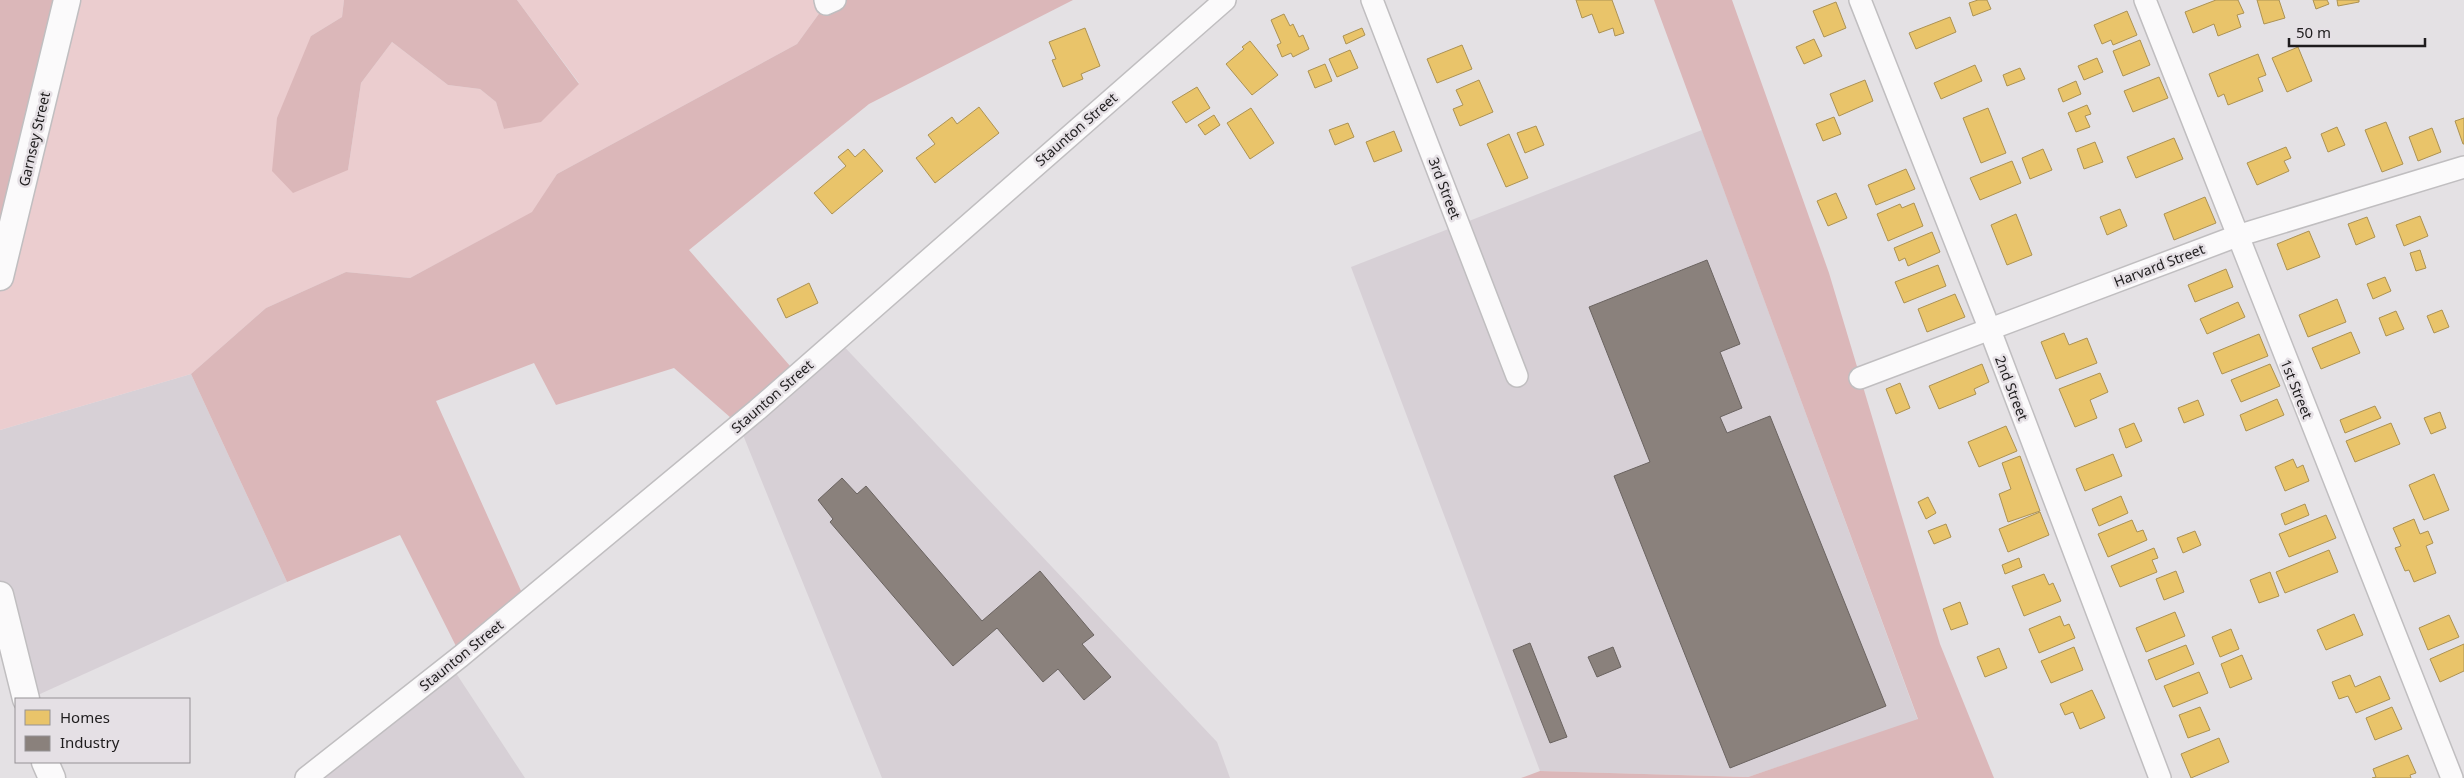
<svg xmlns="http://www.w3.org/2000/svg" width="2464" height="778" font-family="'Noto Sans',sans-serif">
  <style>
    .built { fill: #d7d0d6 }
    .green { fill: #ebcdcf }
    .forest { fill: #dbb7b9 }
    .homes { fill: #e9c46a; stroke: #ac9253 }
    .industry { fill: #8a817c; stroke: #6a6360 }
    .lines { fill: none; stroke-linecap: round; stroke-linejoin: round }
    .minor-casing { stroke: #c0bec0; stroke-width: 24 }
    .tertiary-casing { stroke: #c0bec0; stroke-width: 29 }
    .minor { stroke: #fbfafb; stroke-width: 21 }
    .tertiary { stroke: #fbfafb; stroke-width: 26 }
    .labels { text-anchor: middle; dominant-baseline: central; stroke-width: 5; stroke-linejoin: round; paint-order: stroke }
    .street-label { font-size: 14px; fill: #1e1c1d; stroke: #e5e0e5 }
  </style>
  <rect width="100%" height="100%" fill="#e4e1e4"/>
  <g class="built">
    <polygon points="1702,130 1918,720 1748,777 1540,771 1351,267"/>
    <polygon points="837,339 1217,742 1230,778 882,778 739,425"/>
    <polygon points="191,374 287,582 29,699 0,595 0,430"/>
    <polygon points="450,664 525,778 306,778"/>
  </g>
  <polygon class="green" points="67,0 344,0 342,17 311,36 348,170 361,83 392,42 448,85 480,89 496,102 505,129 579,83 517,0 825,0 826,4 797,44 557,174 533,212 410,278 346,272 266,308 191,374 0,430 0,277"/>
  <g class="forest">
    <polygon points="0,0 67,0 0,277"/>
    <polygon points="344,0 517,0 579,84 541,122 504,129 496,102 480,89 448,85 392,42 361,83 348,170 293,193 272,171 277,118 311,36 342,17"/>
    <polygon points="835,0 1073,0 869,104 689,250 797,374 739,425 674,368 556,405 534,363 436,401 526,602 461,656 400,535 287,582 191,374 266,308 346,272 410,278 532,212 557,174 797,44 826,4"/>
    <polygon points="1654,0 1732,0 1829,273 1940,644 1994,778 1521,778 1540,771 1748,777 1918,719"/>
  </g>
  <g class="homes">
    <polygon points="1576,0 1612,0 1624,33 1615,36 1613,28 1599,33 1592,14 1582,18"/>
    <polygon points="1978,0 1987,0 1991,9 1973,16 1969,3"/>
    <polygon points="2216,0 2238,0 2244,13 2237,15 2241,27 2218,36 2214,24 2193,33 2185,12"/>
    <polygon points="2257,0 2279,0 2285,18 2264,24"/>
    <polygon points="2313,0 2327,0 2329,4 2316,9"/>
    <polygon points="2337,0 2359,0 2359,2 2338,6"/>
    <polygon points="1836,2 1846,28 1824,37 1813,11"/>
    <polygon points="2127,11 2137,35 2113,45 2111,40 2102,44 2094,25"/>
    <polygon points="1284,14 1290,26 1293,24 1299,37 1303,35 1309,49 1293,57 1291,53 1282,57 1277,45 1281,43 1271,20"/>
    <polygon points="1950,17 1956,32 1916,49 1909,33"/>
    <polygon points="1085,28 1100,66 1081,74 1083,79 1063,87 1052,60 1056,59 1049,42"/>
    <polygon points="1362,28 1365,35 1346,44 1343,36"/>
    <polygon points="1814,39 1822,56 1804,64 1796,47"/>
    <polygon points="2140,40 2150,65 2123,76 2113,51"/>
    <polygon points="1250,41 1278,75 1252,95 1226,64 1244,49 1242,47"/>
    <polygon points="1462,45 1472,69 1437,83 1427,59"/>
    <polygon points="2298,47 2312,81 2287,92 2272,58"/>
    <polygon points="1350,50 1358,68 1337,77 1329,59"/>
    <polygon points="2258,54 2266,75 2258,78 2263,91 2228,105 2224,94 2218,97 2209,74"/>
    <polygon points="2097,58 2103,72 2084,80 2078,66"/>
    <polygon points="1325,64 1332,81 1315,88 1308,71"/>
    <polygon points="1975,65 1982,81 1941,99 1934,83"/>
    <polygon points="2020,68 2025,79 2007,86 2003,75"/>
    <polygon points="2159,77 2168,98 2133,112 2124,91"/>
    <polygon points="1479,80 1493,112 1460,126 1453,109 1463,105 1456,90"/>
    <polygon points="1865,80 1873,101 1839,116 1830,94"/>
    <polygon points="2076,81 2081,94 2063,102 2058,89"/>
    <polygon points="1197,87 1210,108 1186,123 1172,102"/>
    <polygon points="2087,105 2091,114 2085,116 2090,127 2076,132 2068,113"/>
    <polygon points="979,107 999,133 935,183 916,158 935,144 928,135 952,117 957,124"/>
    <polygon points="1251,108 1274,143 1250,159 1227,123"/>
    <polygon points="1988,108 2006,153 1981,163 1963,118"/>
    <polygon points="1214,115 1220,125 1205,135 1198,125"/>
    <polygon points="1834,117 1841,134 1823,141 1816,124"/>
    <polygon points="2464,118 2464,144 2463,144 2455,121"/>
    <polygon points="2386,122 2403,164 2382,172 2365,130"/>
    <polygon points="1348,123 1354,137 1335,145 1329,130"/>
    <polygon points="1536,126 1544,145 1525,153 1517,133"/>
    <polygon points="2337,127 2345,145 2328,152 2321,134"/>
    <polygon points="2432,128 2441,152 2418,161 2409,137"/>
    <polygon points="1394,131 1402,151 1374,162 1366,142"/>
    <polygon points="1509,134 1528,178 1506,187 1487,144"/>
    <polygon points="2174,138 2183,159 2136,178 2127,157"/>
    <polygon points="2095,142 2103,162 2084,169 2077,149"/>
    <polygon points="2286,147 2291,158 2284,161 2289,171 2257,185 2247,163"/>
    <polygon points="848,149 855,157 864,149 883,171 832,214 814,193 846,166 838,157"/>
    <polygon points="2043,149 2052,170 2030,179 2022,158"/>
    <polygon points="2012,161 2021,183 1980,200 1970,178"/>
    <polygon points="1906,169 1915,189 1876,205 1868,185"/>
    <polygon points="1836,193 1847,218 1828,226 1817,201"/>
    <polygon points="2205,197 2216,223 2174,240 2164,214"/>
    <polygon points="1914,203 1923,226 1888,241 1877,214 1900,204 1902,208"/>
    <polygon points="2120,209 2127,226 2107,235 2100,217"/>
    <polygon points="2016,214 2032,255 2007,265 1991,225"/>
    <polygon points="2420,216 2428,236 2404,246 2396,225"/>
    <polygon points="2367,217 2375,237 2356,245 2348,224"/>
    <polygon points="2309,231 2320,257 2287,270 2277,244"/>
    <polygon points="1932,232 1940,252 1908,266 1905,258 1899,261 1894,248"/>
    <polygon points="2420,250 2426,268 2416,271 2410,253"/>
    <polygon points="1938,265 1946,286 1904,303 1895,282"/>
    <polygon points="2226,269 2233,287 2195,302 2188,285"/>
    <polygon points="2385,277 2391,291 2373,299 2367,284"/>
    <polygon points="809,283 818,303 786,318 777,299"/>
    <polygon points="1955,294 1965,317 1927,332 1918,309"/>
    <polygon points="2337,299 2346,322 2308,337 2299,315"/>
    <polygon points="2238,302 2245,317 2207,334 2200,319"/>
    <polygon points="2442,310 2449,327 2434,333 2427,316"/>
    <polygon points="2396,311 2404,329 2386,336 2379,318"/>
    <polygon points="2351,332 2360,353 2321,369 2312,348"/>
    <polygon points="2064,333 2069,345 2087,338 2097,363 2056,379 2041,342"/>
    <polygon points="2259,334 2268,356 2222,374 2213,353"/>
    <polygon points="1982,364 1989,382 1974,389 1976,394 1939,409 1929,386"/>
    <polygon points="2270,364 2280,386 2241,402 2231,380"/>
    <polygon points="2100,373 2108,392 2090,400 2097,418 2075,427 2059,389"/>
    <polygon points="1900,383 1910,408 1896,414 1886,389"/>
    <polygon points="2277,399 2284,415 2246,431 2240,415"/>
    <polygon points="2198,400 2204,415 2184,423 2178,408"/>
    <polygon points="2375,406 2381,418 2345,433 2340,420"/>
    <polygon points="2440,412 2446,428 2431,434 2424,418"/>
    <polygon points="2134,423 2142,441 2126,448 2119,429"/>
    <polygon points="2391,423 2400,444 2355,462 2346,441"/>
    <polygon points="2006,426 2017,451 1979,467 1968,442"/>
    <polygon points="2113,454 2122,476 2085,491 2076,469"/>
    <polygon points="2020,456 2040,511 2008,522 1999,494 2011,489 2002,463"/>
    <polygon points="2293,459 2297,468 2303,465 2309,481 2285,491 2275,467"/>
    <polygon points="2434,474 2449,510 2424,520 2409,485"/>
    <polygon points="2121,496 2128,513 2099,526 2092,509"/>
    <polygon points="1928,497 1936,513 1926,519 1918,502"/>
    <polygon points="2305,504 2309,515 2285,525 2281,514"/>
    <polygon points="2040,512 2049,535 2008,552 1999,529"/>
    <polygon points="2326,515 2336,538 2289,557 2279,534"/>
    <polygon points="2414,519 2420,534 2428,531 2433,543 2426,546 2436,573 2414,582 2409,570 2405,571 2395,548 2401,546 2393,528"/>
    <polygon points="2132,520 2137,532 2143,530 2147,540 2108,557 2098,534"/>
    <polygon points="1946,524 1951,537 1934,544 1928,531"/>
    <polygon points="2195,531 2201,545 2183,553 2177,538"/>
    <polygon points="2154,548 2158,558 2152,560 2157,572 2120,587 2111,566"/>
    <polygon points="2329,550 2338,572 2285,593 2276,572"/>
    <polygon points="2019,558 2022,567 2005,574 2002,565"/>
    <polygon points="2176,571 2184,592 2164,600 2156,579"/>
    <polygon points="2270,572 2279,596 2259,603 2250,580"/>
    <polygon points="2044,574 2049,585 2053,583 2061,601 2024,616 2012,586"/>
    <polygon points="1960,602 1968,624 1951,630 1943,609"/>
    <polygon points="2175,612 2185,636 2146,652 2136,628"/>
    <polygon points="2354,614 2363,635 2326,650 2317,630"/>
    <polygon points="2449,615 2459,637 2428,650 2419,628"/>
    <polygon points="2060,616 2064,626 2069,624 2075,638 2039,653 2029,629"/>
    <polygon points="2231,629 2239,649 2220,657 2212,637"/>
    <polygon points="2464,644 2464,671 2440,682 2430,659"/>
    <polygon points="2186,645 2194,664 2156,680 2148,660"/>
    <polygon points="2074,647 2083,670 2051,683 2041,661"/>
    <polygon points="1999,648 2007,668 1985,677 1977,657"/>
    <polygon points="2242,655 2252,679 2230,688 2221,664"/>
    <polygon points="2199,672 2208,693 2173,707 2164,686"/>
    <polygon points="2350,675 2355,687 2380,676 2390,699 2356,713 2348,696 2339,699 2332,682"/>
    <polygon points="2092,690 2105,718 2080,729 2073,712 2065,715 2060,704"/>
    <polygon points="2200,707 2210,730 2188,738 2179,715"/>
    <polygon points="2392,707 2402,729 2375,740 2366,718"/>
    <polygon points="2219,738 2229,762 2191,778 2181,754"/>
    <polygon points="2408,755 2416,773 2410,775 2411,778 2372,778 2376,777 2373,769"/>
  </g>
  <g class="industry">
    <polygon points="1707,260 1740,344 1720,352 1742,408 1720,417 1727,433 1770,416 1886,706 1730,768 1614,476 1650,462 1589,307"/>
    <polygon points="842,478 857,494 866,486 982,621 1040,571 1094,635 1082,644 1111,677 1084,700 1058,669 1043,682 997,628 953,666 830,522 833,519 818,500"/>
    <polygon points="1530,643 1567,737 1550,743 1513,650"/>
    <polygon points="1613,647 1621,667 1597,677 1588,657"/>
  </g>
  <g class="lines">
    <defs>
      <g id="minor">
        <polyline points="825,0 826,4 835,0"/>
        <polyline points="1372,0 1517,376"/>
        <polyline points="1860,0 1990,330 2160,778"/>
        <polyline points="2145,0 2452,778"/>
        <polyline points="1860,378 2237,236 2464,167"/>
        <polyline points="306,778 461,656 757,410 1225,0"/>
      </g>
      <g id="tertiary">
        <polyline points="0,277 67,0"/>
        <polyline points="0,595 26,699"/>
        <polyline points="45,762 52,778"/>
      </g>
    </defs>
    <use href="#minor" class="minor-casing"/>
    <use href="#tertiary" class="tertiary-casing"/>
    <use href="#minor" class="minor"/>
    <use href="#tertiary" class="tertiary"/>
  </g>
  <g class="labels">
    <g class="street-label">
      <text transform="translate(1076 129) rotate(-41)">Staunton Street</text>
      <text transform="translate(34 139) rotate(-77)">Garnsey Street</text>
      <text transform="translate(1445 188) rotate(69)">3rd Street</text>
      <text transform="translate(2159 265) rotate(-21)">Harvard Street</text>
      <text transform="translate(2012 388) rotate(69)">2nd Street</text>
      <text transform="translate(2297 389) rotate(68)">1st Street</text>
      <text transform="translate(772 396) rotate(-41)">Staunton Street</text>
      <text transform="translate(461 655) rotate(-39)">Staunton Street</text>
    </g>
  </g>
  <rect x="15" y="698" width="175" height="65" fill="#e5e0e5" stroke="#959295"/>
  <rect x="25" y="710" width="25" height="15" fill="#e9c46a" stroke="#959295"/>
  <text x="60" y="723" font-size="15" fill="#1e1c1d">Homes</text>
  <rect x="25" y="736" width="25" height="15" fill="#8a817c" stroke="#959295"/>
  <text x="60" y="748" font-size="15" fill="#1e1c1d">Industry</text>
  <path d="M2289 38v8h136v-8" fill="none" stroke="#1e1c1d" stroke-width="2.5"/>
  <text x="2296" y="38" font-size="15" fill="#1e1c1d" stroke="#e5e0e5" stroke-width="4" paint-order="stroke">50 m</text>
</svg>
